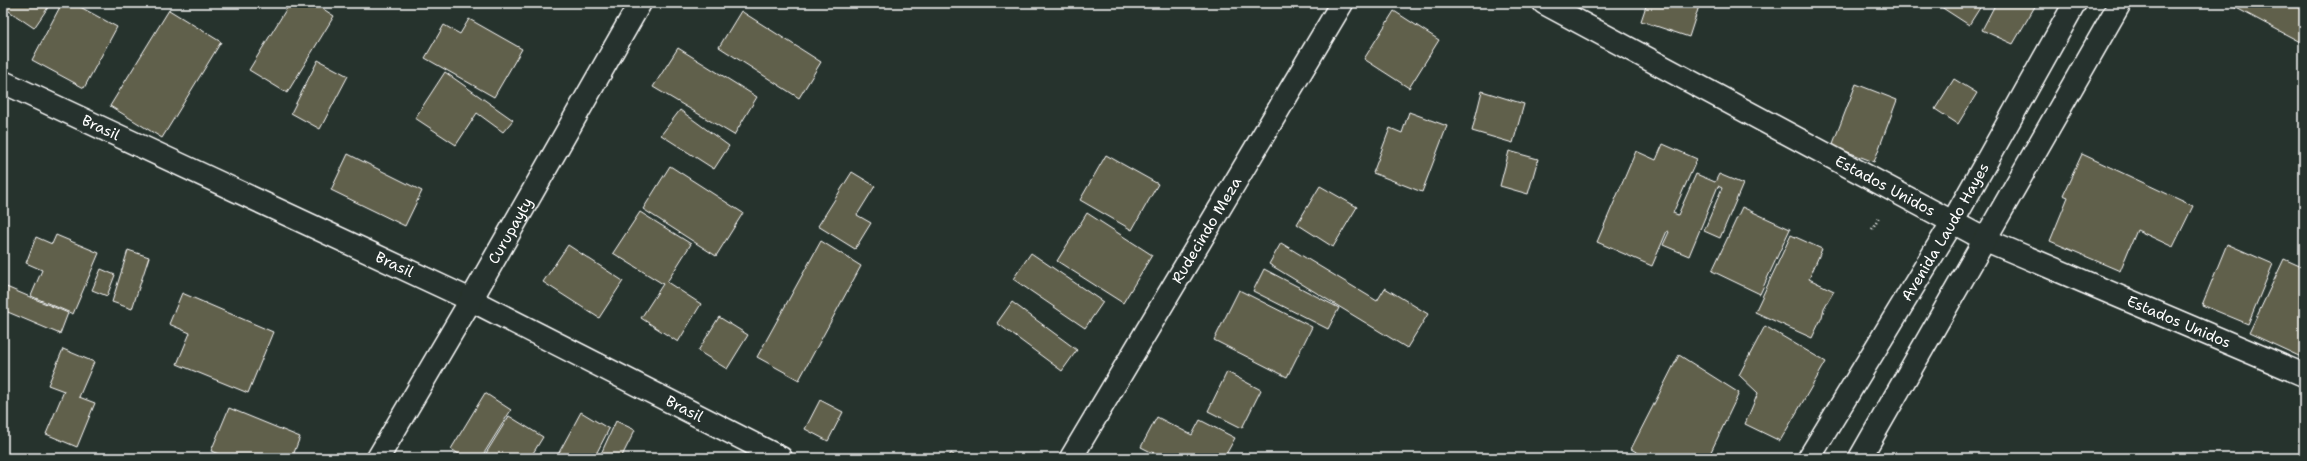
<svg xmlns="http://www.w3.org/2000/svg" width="2307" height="461" font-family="'Shantell Sans',sans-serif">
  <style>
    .building { fill: #61604c; stroke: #fff }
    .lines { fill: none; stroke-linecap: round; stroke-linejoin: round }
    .street-casing { stroke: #fff; stroke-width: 25 }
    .secondary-casing { stroke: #fff; stroke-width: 25 }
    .path { stroke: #fff; stroke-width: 2.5; stroke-dasharray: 1 3; stroke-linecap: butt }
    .street { stroke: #26332d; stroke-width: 22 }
    .secondary { stroke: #26332d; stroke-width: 22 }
    .labels { text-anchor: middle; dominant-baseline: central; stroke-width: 4; stroke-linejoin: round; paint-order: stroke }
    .street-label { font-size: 15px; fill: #fff; stroke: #26332d }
  </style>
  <rect width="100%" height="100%" fill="#26332d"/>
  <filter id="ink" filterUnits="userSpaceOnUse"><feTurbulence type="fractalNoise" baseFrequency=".025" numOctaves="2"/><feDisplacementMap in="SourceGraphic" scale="8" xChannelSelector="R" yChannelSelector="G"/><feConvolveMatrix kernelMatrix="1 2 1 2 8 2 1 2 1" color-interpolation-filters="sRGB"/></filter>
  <g filter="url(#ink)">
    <g class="building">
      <polygon points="3,3 51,3 34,28 3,7"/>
      <polygon points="62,3 73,3 117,27 84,88 32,60"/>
      <polygon points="290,3 314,3 334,16 287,93 249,70"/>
      <polygon points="335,3 344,3 341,7"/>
      <polygon points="1647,3 1700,3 1689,37 1641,21"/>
      <polygon points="1935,3 1983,3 1969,25"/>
      <polygon points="1996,3 2037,3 2013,44 1982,30"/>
      <polygon points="2227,3 2304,3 2304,44"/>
      <polygon points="169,10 221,42 162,138 110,106"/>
      <polygon points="741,11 821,62 799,98 719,47"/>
      <polygon points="1394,11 1439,40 1409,88 1364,59"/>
      <polygon points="469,19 522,49 494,97 425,58 444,25 460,34"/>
      <polygon points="678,48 757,97 734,135 653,87"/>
      <polygon points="318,60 348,76 320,129 291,113"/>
      <polygon points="445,72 513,120 503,132 477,113 456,145 415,118"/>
      <polygon points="1954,79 1977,93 1958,124 1935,109"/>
      <polygon points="1856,84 1897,100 1874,162 1832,146"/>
      <polygon points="1482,91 1524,104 1513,143 1472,131"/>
      <polygon points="680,110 729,146 714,169 661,135"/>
      <polygon points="1409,112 1447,126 1422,192 1373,173 1390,128 1402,133"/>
      <polygon points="1663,144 1697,159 1673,213 1678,215 1696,174 1715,182 1719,174 1743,184 1720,238 1704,231 1722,188 1718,186 1689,256 1663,245 1669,232 1667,231 1652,266 1597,242 1636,151 1656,160"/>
      <polygon points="1509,151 1538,159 1528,194 1500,186"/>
      <polygon points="348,154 422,191 405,226 331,190"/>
      <polygon points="2082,154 2193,206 2173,247 2137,230 2120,271 2050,241 2068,197 2063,195"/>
      <polygon points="1106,155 1158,184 1132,230 1080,200"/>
      <polygon points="670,166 743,213 716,256 643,209"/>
      <polygon points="852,172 875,186 857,215 871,223 855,249 818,226"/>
      <polygon points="1320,186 1357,207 1333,247 1297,224"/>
      <polygon points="1742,207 1790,229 1760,294 1712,271"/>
      <polygon points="640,212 691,244 667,282 701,304 678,342 641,318 663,284 613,253"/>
      <polygon points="1087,213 1152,255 1123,303 1057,261"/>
      <polygon points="56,235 99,253 73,314 31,296 42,270 26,263 36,237 52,244"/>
      <polygon points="1791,235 1822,249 1809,279 1834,291 1824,308 1822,317 1812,338 1755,312"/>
      <polygon points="821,241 861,266 799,380 757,357"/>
      <polygon points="1281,243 1377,301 1385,288 1428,314 1407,348 1269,264"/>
      <polygon points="2227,244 2273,264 2248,324 2202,305"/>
      <polygon points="568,245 623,281 599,318 543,282"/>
      <polygon points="128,250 149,257 132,309 112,302"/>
      <polygon points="1031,253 1103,302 1085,328 1013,279"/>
      <polygon points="2284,259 2304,268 2304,351 2301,357 2249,333"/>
      <polygon points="101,269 115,275 107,296 92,290"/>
      <polygon points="1264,269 1339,308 1328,329 1253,291"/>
      <polygon points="4,286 68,313 60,334 3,310"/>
      <polygon points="1239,290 1312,327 1287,377 1214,340"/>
      <polygon points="182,293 273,332 248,393 177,364 190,333 169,324"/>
      <polygon points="1012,302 1077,350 1062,371 997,323"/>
      <polygon points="719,317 748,335 727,369 698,351"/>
      <polygon points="1765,326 1826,362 1780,441 1745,424 1758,393 1739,375"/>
      <polygon points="63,349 94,362 79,397 95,403 77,447 46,434 64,391 48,385"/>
      <polygon points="1679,355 1739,393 1708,458 1647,458 1631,449"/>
      <polygon points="1227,372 1261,390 1242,428 1208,411"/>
      <polygon points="485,393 511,410 481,458 465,458 451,449"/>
      <polygon points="820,400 843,412 828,441 805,429"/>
      <polygon points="229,408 300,437 292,458 228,458 211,451"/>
      <polygon points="581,412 609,429 594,458 556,458"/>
      <polygon points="509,416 543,437 530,458 483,458"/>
      <polygon points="1157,417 1192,435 1200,420 1235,438 1224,458 1163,458 1141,447"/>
      <polygon points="616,421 635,430 621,458 599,458"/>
      <polygon points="951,453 958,458 948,458"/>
    </g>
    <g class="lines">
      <defs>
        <g id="street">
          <path id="s1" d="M1544,3l442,237 318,135"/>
          <path id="s2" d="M3,82l468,218 310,158"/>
          <path id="s3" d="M378,458l93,-158 169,-297"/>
          <path id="s4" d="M1071,458l271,-455"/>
        </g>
        <g id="secondary">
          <path id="s5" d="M1809,458l143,-235 123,-220"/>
          <polyline points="1860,458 2120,3"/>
        </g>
      </defs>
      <use href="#street" class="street-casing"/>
      <use href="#secondary" class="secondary-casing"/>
      <polyline class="path" points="1872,229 1879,217"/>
      <use href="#street" class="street"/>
      <use href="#secondary" class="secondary"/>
    </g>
  </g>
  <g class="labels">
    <g class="street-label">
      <text stroke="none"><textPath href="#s2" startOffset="108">Brasil</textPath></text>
      <text stroke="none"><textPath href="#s1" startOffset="387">Estados Unidos</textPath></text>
      <text stroke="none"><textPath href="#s4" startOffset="265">Rudecindo Meza</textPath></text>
      <text stroke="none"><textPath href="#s3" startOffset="263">Curupayty</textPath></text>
      <text stroke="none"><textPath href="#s5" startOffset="264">Avenida Laudo Hayes</textPath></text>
      <text stroke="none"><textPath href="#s2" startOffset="432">Brasil</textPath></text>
      <text stroke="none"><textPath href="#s1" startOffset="711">Estados Unidos</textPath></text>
      <text stroke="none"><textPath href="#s2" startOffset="756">Brasil</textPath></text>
    </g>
  </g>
  <rect width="2307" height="461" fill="none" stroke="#26332d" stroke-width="16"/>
  <rect x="8" y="8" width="2291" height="445" fill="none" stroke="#fff" stroke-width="1.5" filter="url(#ink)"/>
</svg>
